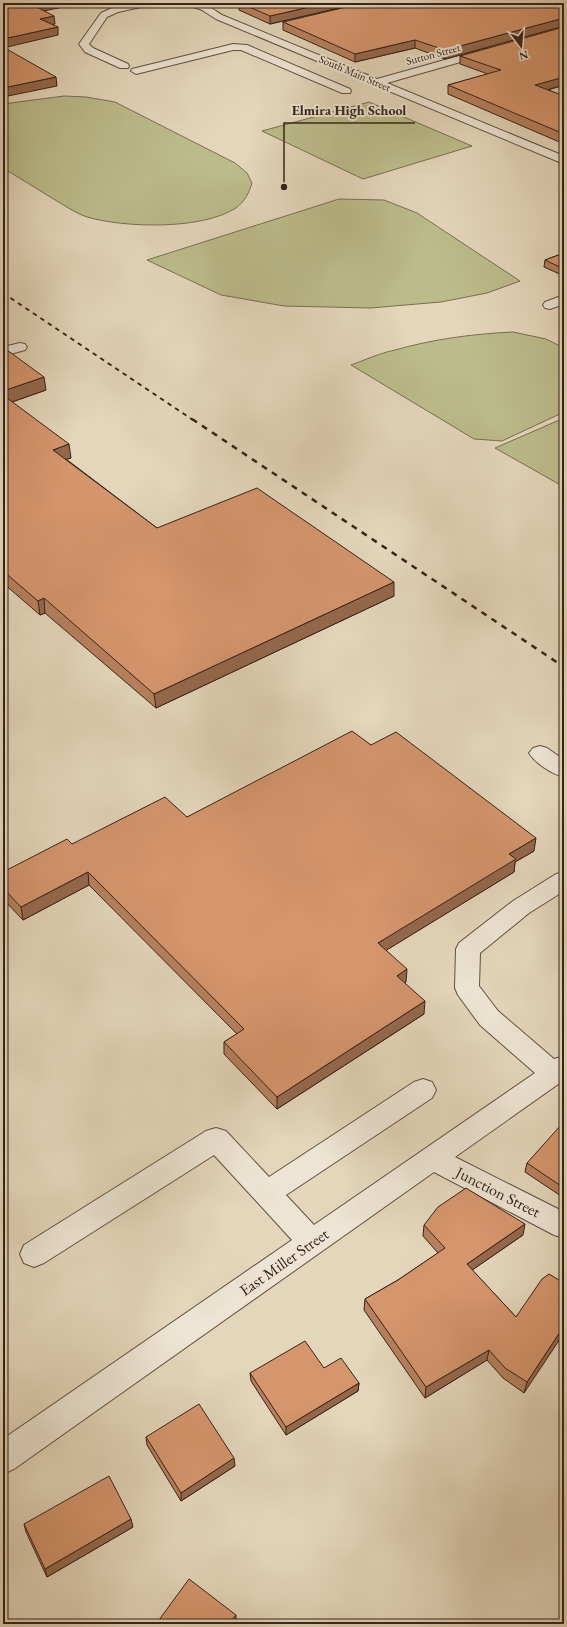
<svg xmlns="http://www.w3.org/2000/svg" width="567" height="1627" font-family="'EB Garamond',serif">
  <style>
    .green { fill: #bcbc8b; stroke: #786f52 }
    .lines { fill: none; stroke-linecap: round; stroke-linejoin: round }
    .minor-casing { stroke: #614f41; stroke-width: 2 }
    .minor { fill: #ede4d3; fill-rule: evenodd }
    .rail-far1 { stroke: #352218; stroke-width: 2; stroke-dasharray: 4.5 4.5; stroke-linecap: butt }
    .rail { stroke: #352218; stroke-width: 2.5; stroke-dasharray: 6 6; stroke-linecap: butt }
    .wall { fill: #b7805e; stroke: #352218 }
    .shaded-wall { fill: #95684c; stroke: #352218 }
    .building { fill: #d5956d; stroke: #352218 }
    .labels { text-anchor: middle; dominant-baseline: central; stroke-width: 4; stroke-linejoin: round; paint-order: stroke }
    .far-street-label { font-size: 11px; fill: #352218; stroke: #ede4d3 }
    .near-street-label { font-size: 16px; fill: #352218; stroke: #ede4d3 }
    .leader { fill: none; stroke: #352218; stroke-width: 1.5 }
    .callout-dot { fill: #352218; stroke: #ede4d3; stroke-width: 1.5 }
    .callout-label { font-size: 14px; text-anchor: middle; font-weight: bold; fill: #352218; stroke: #ede4d3; stroke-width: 4; stroke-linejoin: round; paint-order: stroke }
  </style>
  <rect width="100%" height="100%" fill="#e4d6bb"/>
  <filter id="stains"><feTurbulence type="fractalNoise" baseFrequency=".005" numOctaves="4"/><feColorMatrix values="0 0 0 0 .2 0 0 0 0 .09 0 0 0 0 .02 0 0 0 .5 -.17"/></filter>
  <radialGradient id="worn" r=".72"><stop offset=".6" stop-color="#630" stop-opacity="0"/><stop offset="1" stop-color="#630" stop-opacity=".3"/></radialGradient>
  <g class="green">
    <path d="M64,96l22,1 29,5 120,61 12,10 5,10c-3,10 -7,18 -16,25 -34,22 -111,20 -149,9 -12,-4 -23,-12 -35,-19 -16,-10 -33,-20 -49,-30v-64z"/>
    <polygon points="369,102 472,146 363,179 262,131"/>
    <polygon points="339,199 384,200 417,213 520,281 487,293 441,302 370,308 284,306 221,295 147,260"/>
    <path d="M513,332l33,7 18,9v64l-62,29 -28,-2 -123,-74c14,-5 29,-12 44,-15 39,-11 77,-16 118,-18z"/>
    <polygon points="564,418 564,487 495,448"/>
  </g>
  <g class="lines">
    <defs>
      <g id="minor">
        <polygon points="134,3 152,3 150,5 118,12 107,17 89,44 93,48 128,64 129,66 128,68 120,68 85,52 79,44 101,13 112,8"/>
        <path d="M186,3c17,0 23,3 36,12l155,64 107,-30h8l1,2 -1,2 -105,30 177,73v8l-348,-145 -14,-9 -14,-5z"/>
        <polygon points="233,44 247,45 350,89 351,91 350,93 342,93 241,50 233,50 136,74 131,71 132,69"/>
        <polygon points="564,295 564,304 550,309 545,308 543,305 545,302"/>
        <polygon points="20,343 25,344 27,347 25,350 3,356 3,347"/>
        <path d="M540,746l7,2 17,12v17c-12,-3 -28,-13 -35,-24l4,-5z"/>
        <polygon points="564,872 564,891 529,913 480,953 479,986 498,1011 554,1059 564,1056 564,1080 455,1157 564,1212 564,1238 554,1235 434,1172 14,1469 3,1474 3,1439 292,1240 214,1155 44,1263 34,1267 24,1263 20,1254 24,1245 206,1131 216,1128 226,1131 269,1177 414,1082 423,1079 432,1082 436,1090 432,1098 286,1195 314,1225 535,1073 480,1025 458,995 455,988 456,949 459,943 513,901 556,874"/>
      </g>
    </defs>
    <use href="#minor" class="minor-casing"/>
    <use href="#minor" class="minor"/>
    <polyline class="rail-far1" points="3,293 193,420"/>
    <polyline class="rail" points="192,419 564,667"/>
  </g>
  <g class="wall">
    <polygon points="239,3 360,3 270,24 239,10"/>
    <polygon points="564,3 564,26 445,59 415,48 355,62 283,30 283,22"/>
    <polygon points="460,56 564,85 548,90 564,96 564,144 448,94 448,85 488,74 460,64"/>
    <polygon points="564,253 564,276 544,267 545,260"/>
    <polygon points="3,347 46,390 12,402 71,458 66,459 157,528 394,596 156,708 45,613 40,615 3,583"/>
    <polygon points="371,745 534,851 515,862 514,872 386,950 406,982 404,983 424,1014 277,1109 224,1054 224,1042 237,1034 89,885 23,920 3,899 3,872 72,844 187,817"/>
    <polygon points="564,1126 564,1198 525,1172 527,1163"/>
    <polygon points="424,1225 523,1235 472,1270 516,1317 564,1283 524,1393 503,1378 487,1360 425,1398 364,1310 365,1299 398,1280 438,1253 423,1236"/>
    <polygon points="324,1368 359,1383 358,1391 286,1435 251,1381 250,1373"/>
    <polygon points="146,1437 235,1466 181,1501 147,1445"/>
    <polygon points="24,1524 133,1527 47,1577 26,1532"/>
  </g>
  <g class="shaded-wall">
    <polygon points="42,3 84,3 33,13 33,5"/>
    <polygon points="327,3 360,3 270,24 270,16"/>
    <polygon points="54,16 55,24 41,27 40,19"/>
    <polygon points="564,18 564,26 445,59 445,50"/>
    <polygon points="58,27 58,35 3,48 3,39"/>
    <polygon points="415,40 415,48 355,62 355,54"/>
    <polygon points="56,77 57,86 3,97 3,88"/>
    <polygon points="564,77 564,85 535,93 535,85"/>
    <polygon points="44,377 46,390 3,405 3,391"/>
    <polygon points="69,444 71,458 54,463 53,450"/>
    <polygon points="394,582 394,596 156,708 154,694"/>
    <polygon points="44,598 45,613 40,615 38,601"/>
    <polygon points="536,838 534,851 515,862 514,872 377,956 378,943 509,854"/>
    <polygon points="88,872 89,885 23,920 21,907"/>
    <polygon points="407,969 406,982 396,989 397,976"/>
    <polygon points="425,1001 424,1014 277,1109 277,1097"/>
    <polygon points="525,1224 523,1235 465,1275 467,1264"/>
    <polygon points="564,1326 564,1333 524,1393 527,1382"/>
    <polygon points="489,1350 487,1360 425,1398 426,1387"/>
    <polygon points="359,1383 358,1391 286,1435 286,1427"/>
    <polygon points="234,1458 235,1466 181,1501 181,1493"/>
    <polygon points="131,1519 133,1527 47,1577 45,1569"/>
    <polygon points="236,1615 236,1622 235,1624 229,1624"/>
  </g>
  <g class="building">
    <polygon points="3,3 42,3 33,5 54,16 40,19 58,27 3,39"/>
    <polygon points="240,3 327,3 270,16"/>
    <polygon points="363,3 564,3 564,18 445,50 415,40 355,54 283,22"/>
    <polygon points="564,27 564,77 535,85 564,96 564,134 448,85 501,70 460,56"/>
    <polygon points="3,47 56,77 3,88"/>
    <polygon points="564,253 564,269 545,260"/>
    <polygon points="3,347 44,377 3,391"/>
    <polygon points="3,395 69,444 53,450 157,528 257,488 394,582 154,694 44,598 38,601 3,571"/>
    <polygon points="352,731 371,745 396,732 536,838 509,854 516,859 378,943 407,969 397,976 425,1001 277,1097 224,1042 244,1029 88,872 21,907 3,888 3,872 67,839 72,844 165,797 187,817"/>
    <polygon points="561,1125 564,1126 564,1188 527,1163"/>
    <polygon points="466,1188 525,1224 467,1264 516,1317 542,1279 549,1274 564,1283 564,1326 527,1382 505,1368 489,1350 426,1387 365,1299 398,1280 445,1248 424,1225 438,1207"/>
    <polygon points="305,1341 324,1368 341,1358 359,1383 286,1427 250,1373"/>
    <polygon points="199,1404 234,1458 181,1493 146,1437"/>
    <polygon points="109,1476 131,1519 45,1569 24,1524"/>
    <polygon points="189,1579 236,1615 229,1624 156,1624"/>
    <polygon points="315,1619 322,1624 312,1624"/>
  </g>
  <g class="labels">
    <g class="far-street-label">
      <text transform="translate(433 54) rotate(-15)">Sutton Street</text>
      <text transform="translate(355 73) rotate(23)">South Main Street</text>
    </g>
    <g class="near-street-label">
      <text transform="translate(498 1192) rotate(27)">Junction Street</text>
      <text transform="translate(284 1262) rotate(-35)">East Miller Street</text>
    </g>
  </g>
  <path class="leader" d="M284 187L284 123H415"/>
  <circle class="callout-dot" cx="284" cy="187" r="4"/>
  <g class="callout-label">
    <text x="349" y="115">Elmira High School</text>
  </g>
  <rect width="567" height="1627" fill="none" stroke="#e4d6bb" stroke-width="16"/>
  <rect x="4" y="4" width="559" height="1619" fill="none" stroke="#352218" stroke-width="2"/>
  <rect x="8" y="8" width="551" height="1611" fill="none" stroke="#352218"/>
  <g transform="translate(521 46) rotate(164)" stroke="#ede4d3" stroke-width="3" paint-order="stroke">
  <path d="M0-3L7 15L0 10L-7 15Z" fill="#352218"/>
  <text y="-6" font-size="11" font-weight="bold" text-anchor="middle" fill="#352218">N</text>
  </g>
  <rect width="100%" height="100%" filter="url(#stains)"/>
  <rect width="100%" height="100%" fill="url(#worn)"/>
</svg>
